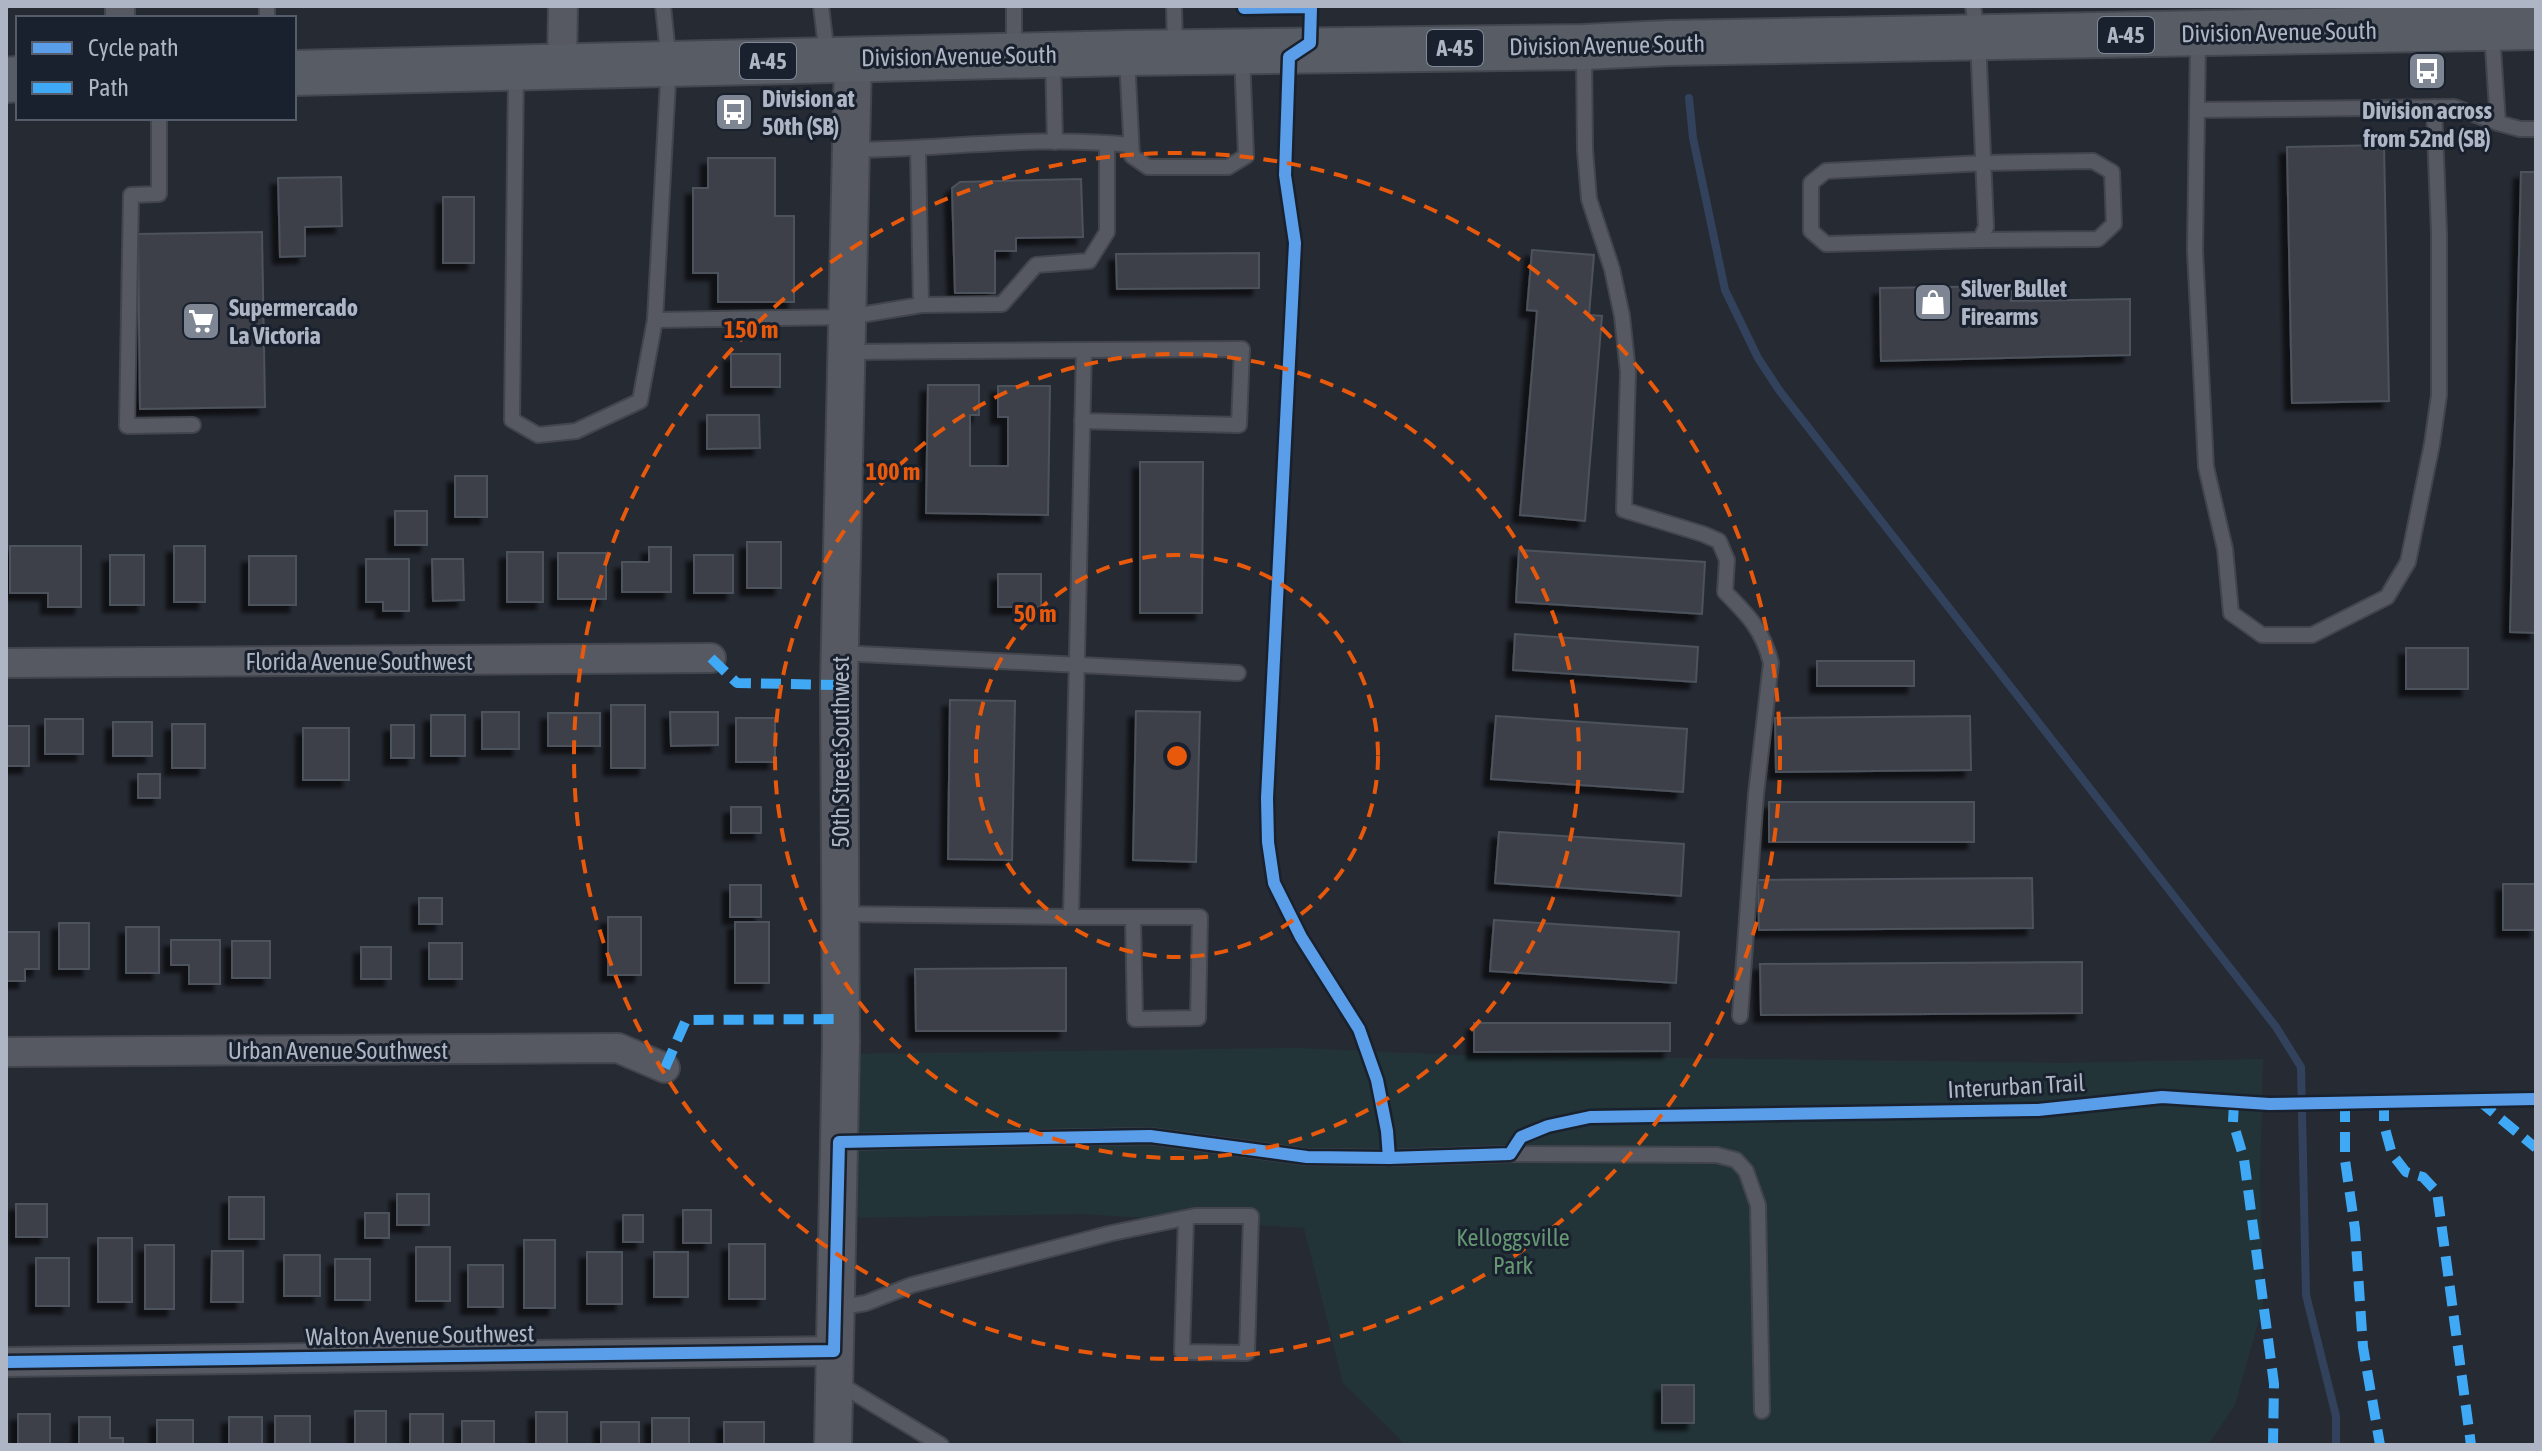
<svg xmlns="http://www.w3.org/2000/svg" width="2542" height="1451" font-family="'Asap Condensed',sans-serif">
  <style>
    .green { fill: #233439 }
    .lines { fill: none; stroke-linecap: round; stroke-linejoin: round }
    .stream { stroke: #32425d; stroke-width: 8 }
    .building { fill: #3d414a; stroke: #4d525c; stroke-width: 2; filter: url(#shadow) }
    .service-casing { stroke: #42454c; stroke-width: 18 }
    .minor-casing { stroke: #42454c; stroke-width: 32 }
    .tertiary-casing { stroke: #42454c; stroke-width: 40 }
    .primary-casing { stroke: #434750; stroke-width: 48 }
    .service { stroke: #565962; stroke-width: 14 }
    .minor { stroke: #565962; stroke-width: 28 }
    .tertiary { stroke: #565962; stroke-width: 36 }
    .primary { stroke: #585c64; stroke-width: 44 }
    .quiet { stroke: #3fa9f5; stroke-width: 10; stroke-dasharray: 20 10; stroke-linecap: butt }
    .cycleway-casing { stroke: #19212e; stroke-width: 17 }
    .cycleway { stroke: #5a9eea; stroke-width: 12 }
    .ring { fill: none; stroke: #e8590c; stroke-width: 4; stroke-dasharray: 14 10 }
    .labels { text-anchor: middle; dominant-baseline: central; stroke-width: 6; stroke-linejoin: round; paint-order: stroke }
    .shield { fill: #19212e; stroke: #818998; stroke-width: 2 }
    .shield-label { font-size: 22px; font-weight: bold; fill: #aeb6c6 }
    .street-label { font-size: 24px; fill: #aeb6c6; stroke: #19212e }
    .poi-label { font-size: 24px; font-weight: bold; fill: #aeb6c6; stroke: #19212e; text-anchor: start }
    .park-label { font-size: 24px; fill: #659773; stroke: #19212e }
    .centre { fill: #e8590c; stroke: #19212e; stroke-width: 4 }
    .ring-label { font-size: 24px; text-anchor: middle; font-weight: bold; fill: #e8590c; stroke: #19212e; stroke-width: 6; stroke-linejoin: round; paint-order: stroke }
  </style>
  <defs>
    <filter id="shadow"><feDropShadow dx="-7" dy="7" stdDeviation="2" flood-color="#0009"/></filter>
  </defs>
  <rect width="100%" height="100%" fill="#262a33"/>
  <polygon class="green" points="1297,1048 1452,1055 2063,1063 2263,1059 2260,1179 2263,1306 2235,1405 2208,1445 1406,1445 1343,1383 1304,1228 1083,1214 837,1218 840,1054"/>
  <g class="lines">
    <polyline class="stream" points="1689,98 1693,138 1725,290 1758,358 1779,390 2276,1027 2301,1067 2306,1295 2336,1416 2336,1445"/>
  </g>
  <g class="building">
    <polygon points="2384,145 2389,401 2292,403 2287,147"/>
    <polygon points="708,158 775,158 775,216 794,216 794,302 718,302 718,273 693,273 693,188 708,188"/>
    <polygon points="2521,172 2536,172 2536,633 2510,632"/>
    <polygon points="341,177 342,226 305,227 305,256 280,257 278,178"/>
    <polygon points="1081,179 1083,237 1016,238 1016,251 995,251 995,293 955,293 952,188 960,182"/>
    <rect x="443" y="197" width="31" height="66"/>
    <polygon points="262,232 265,407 140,409 138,234"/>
    <polygon points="1532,250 1594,255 1589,315 1602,316 1585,521 1520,515 1537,311 1527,310"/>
    <polygon points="1259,253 1259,288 1117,289 1116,254"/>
    <polygon points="2011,286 2011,301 2130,299 2130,355 1881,361 1880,288"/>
    <rect x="731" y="354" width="49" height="33"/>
    <polygon points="928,385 979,385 979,415 970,415 970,466 1008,466 1008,417 998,417 998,386 1050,386 1048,515 926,513"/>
    <polygon points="707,415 759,415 760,448 707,449"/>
    <polygon points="1140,462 1203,462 1202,613 1140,613"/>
    <rect x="455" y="476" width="32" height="41"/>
    <rect x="395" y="511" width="32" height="34"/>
    <rect x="747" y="542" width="34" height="46"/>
    <polygon points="10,546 81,546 81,607 48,607 48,593 10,593"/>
    <rect x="174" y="546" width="31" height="56"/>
    <polygon points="649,547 671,547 671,592 622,592 622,562 649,562"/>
    <polygon points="1519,550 1705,562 1702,614 1516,602"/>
    <rect x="507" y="552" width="36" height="50"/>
    <rect x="558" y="553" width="48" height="46"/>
    <rect x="110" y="555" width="34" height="50"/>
    <rect x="694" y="555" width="39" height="38"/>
    <rect x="249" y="556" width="47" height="49"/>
    <polygon points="366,559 409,559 409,611 383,611 383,602 366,602"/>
    <polygon points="432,559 463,559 464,600 433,601"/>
    <rect x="998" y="574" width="43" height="33"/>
    <polygon points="1515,634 1698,647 1696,682 1513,670"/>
    <rect x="2406" y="648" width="62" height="41"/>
    <rect x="1817" y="661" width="97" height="25"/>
    <polygon points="950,700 1015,701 1012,860 948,859"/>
    <rect x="611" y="705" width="34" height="63"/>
    <polygon points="1136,711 1200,712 1196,862 1133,860"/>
    <rect x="482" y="712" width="37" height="37"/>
    <polygon points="670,712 718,712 718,745 671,746"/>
    <rect x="548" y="713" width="52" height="33"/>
    <rect x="431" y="715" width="34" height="41"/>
    <polygon points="1496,716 1687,729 1683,792 1491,779"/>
    <polygon points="1970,716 1971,770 1776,772 1775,718"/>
    <rect x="736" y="718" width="39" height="44"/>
    <rect x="45" y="719" width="38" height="35"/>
    <rect x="113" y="722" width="39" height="34"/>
    <rect x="172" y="724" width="33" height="44"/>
    <rect x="391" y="725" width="23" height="33"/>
    <rect x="6" y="726" width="23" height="40"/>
    <rect x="303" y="728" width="46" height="52"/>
    <rect x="138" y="774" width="22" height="24"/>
    <rect x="1769" y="802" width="205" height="40"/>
    <rect x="731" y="807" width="30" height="26"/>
    <polygon points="1499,832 1684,844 1681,896 1495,883"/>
    <polygon points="2032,878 2033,928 1759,930 1758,880"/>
    <rect x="2503" y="884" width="33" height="46"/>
    <rect x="730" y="885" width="31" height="32"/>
    <rect x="419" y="898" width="23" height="26"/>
    <rect x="608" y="917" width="33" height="58"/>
    <polygon points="1494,920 1679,932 1676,983 1490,971"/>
    <rect x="735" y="922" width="34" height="61"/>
    <rect x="59" y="923" width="30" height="46"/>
    <rect x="126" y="927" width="33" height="46"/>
    <polygon points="6,932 39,932 39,969 25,969 25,981 6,981"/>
    <polygon points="171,940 220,940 220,984 189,984 189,965 171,965"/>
    <rect x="232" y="941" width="38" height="37"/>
    <rect x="429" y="943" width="33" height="36"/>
    <rect x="361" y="947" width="30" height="32"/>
    <polygon points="2082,962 2082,1013 1761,1015 1760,964"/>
    <polygon points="1066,968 1066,1031 916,1031 915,969"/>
    <polygon points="1474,1023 1670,1023 1670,1051 1474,1052"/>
    <rect x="397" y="1194" width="32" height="31"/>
    <rect x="229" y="1197" width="35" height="42"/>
    <rect x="16" y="1204" width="31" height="33"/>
    <rect x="683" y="1210" width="28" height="33"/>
    <rect x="365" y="1213" width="24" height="25"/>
    <rect x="623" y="1215" width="20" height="27"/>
    <rect x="98" y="1238" width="34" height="64"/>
    <rect x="524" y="1240" width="31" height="68"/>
    <rect x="729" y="1244" width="36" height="55"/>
    <rect x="145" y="1245" width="29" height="64"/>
    <rect x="416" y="1247" width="34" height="54"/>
    <polygon points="212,1251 243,1251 243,1302 211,1302"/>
    <rect x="587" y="1252" width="35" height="52"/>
    <rect x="654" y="1252" width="34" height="45"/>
    <rect x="284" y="1255" width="36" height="41"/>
    <rect x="36" y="1258" width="33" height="48"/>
    <rect x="335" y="1259" width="35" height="41"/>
    <rect x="468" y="1265" width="35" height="42"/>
    <rect x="1662" y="1385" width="32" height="38"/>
    <rect x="355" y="1411" width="31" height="34"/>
    <rect x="536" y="1412" width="31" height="33"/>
    <rect x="18" y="1414" width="32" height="31"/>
    <rect x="410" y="1414" width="33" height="31"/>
    <rect x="275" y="1416" width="35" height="29"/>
    <polygon points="79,1417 110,1417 110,1438 123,1438 123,1445 79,1445"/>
    <rect x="229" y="1417" width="33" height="28"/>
    <rect x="652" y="1418" width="37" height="27"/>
    <rect x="157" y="1420" width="36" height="25"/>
    <rect x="462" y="1421" width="32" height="24"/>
    <rect x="601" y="1422" width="38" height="23"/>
    <rect x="724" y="1422" width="40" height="23"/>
  </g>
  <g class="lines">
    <defs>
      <g id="service">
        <polyline points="267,6 267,18"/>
        <polyline points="821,6 827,55"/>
        <polyline points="1174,6 1175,47"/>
        <polyline points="1973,6 1978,38 1986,227 1980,240 1826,244 1811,231 1811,183 1826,171 1984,163 2093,161 2112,172 2114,224 2098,239 1980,240"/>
        <polyline points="2492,33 2498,123 2520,129 2536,129"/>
        <polyline points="2198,38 2197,110 2454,107 2498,123"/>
        <polyline points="1014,51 1014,6"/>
        <path d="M1584,51l1,99 4,49 23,70 10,47 6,56 -4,138 79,24 16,7 8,19 -2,32c23,23 38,38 46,71l-15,131 -16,222"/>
        <polyline points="1053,58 1055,142"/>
        <polyline points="1127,58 1132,156 1148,167 1228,167 1246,156 1242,55"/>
        <polyline points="516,72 512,420 538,435 576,431 640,401 655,320 848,317 921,305 918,150"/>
        <polyline points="2197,110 2195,251 2206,467 2225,549 2231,613 2262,635 2312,635 2387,597 2408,562 2432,444 2439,395 2439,233 2434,107"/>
        <polyline points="159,118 159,194 131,195 127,426 193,425"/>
        <path d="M852,150c93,-1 186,-15 279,-5"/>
        <polyline points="921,305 1002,304 1036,265 1089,261 1107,232 1107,143"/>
        <polyline points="655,320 669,63 663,6"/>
        <polyline points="1082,421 1239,425 1242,349 1084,350"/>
        <polyline points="840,653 1238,673"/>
        <polyline points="840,914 1071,917 1084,350 847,352"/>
        <polyline points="1071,917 1200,917 1198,1018 1135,1019 1133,917"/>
        <polyline points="839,1142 1150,1136 1307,1157 1389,1158 1510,1154 1717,1155 1736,1160 1746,1171 1758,1205 1762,1411"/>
        <polyline points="835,1308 866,1303 912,1285 1112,1233 1195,1216 1251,1216 1247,1353 1182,1352 1186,1218"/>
        <polyline points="838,1383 941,1445"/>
      </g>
      <g id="minor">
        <polyline points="120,18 120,6"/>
        <polyline points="562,66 563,6"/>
        <polyline points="6,663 711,658"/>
        <polyline points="6,1052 618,1048 665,1068"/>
        <polyline points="6,1362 834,1351"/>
      </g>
      <polyline id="tertiary" points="833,1445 841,1041 839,685 853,59"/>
      <g id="primary">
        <polyline points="294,73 1126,53 1584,47 1668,43 2536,27"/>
        <polyline points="6,80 18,79"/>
      </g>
    </defs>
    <use href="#service" class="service-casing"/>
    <use href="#minor" class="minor-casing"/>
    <use href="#tertiary" class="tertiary-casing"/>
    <use href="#primary" class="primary-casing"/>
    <use href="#service" class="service"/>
    <use href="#minor" class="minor"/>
    <use href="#tertiary" class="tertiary"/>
    <use href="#primary" class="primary"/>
    <g class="quiet">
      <polyline points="711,658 737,683 839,685"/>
      <polyline points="665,1068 686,1020 841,1019"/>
      <polyline points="2478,1100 2536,1148"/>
      <polyline points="2384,1101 2384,1125 2392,1154 2406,1172 2423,1177 2437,1192 2471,1445"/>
      <polyline points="2234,1102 2233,1122 2244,1159 2274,1384 2273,1445"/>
      <polyline points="2345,1102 2345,1160 2355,1229 2363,1347 2380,1445"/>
    </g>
    <defs>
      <g id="cycleway">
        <polyline points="1244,6 1244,8 1311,7 1310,43 1289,57 1285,175 1295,243 1267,798 1268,842 1274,883 1301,937 1359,1029 1377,1080 1387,1131 1389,1158"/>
        <polyline points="6,1362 834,1351 839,1142 1150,1136 1307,1157 1389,1158 1510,1154 1521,1137 1548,1126 1590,1117 2038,1110 2162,1097 2269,1104 2536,1099"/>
      </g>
    </defs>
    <use href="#cycleway" class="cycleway-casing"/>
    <use href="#cycleway" class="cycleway"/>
  </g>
  <g class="ring">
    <circle cx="1177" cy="756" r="201"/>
    <circle cx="1177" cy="756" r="402"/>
    <circle cx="1177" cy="756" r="603"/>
  </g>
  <defs>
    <symbol id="bus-square" viewBox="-11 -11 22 22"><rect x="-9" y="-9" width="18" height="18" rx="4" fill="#7e8593" stroke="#19212e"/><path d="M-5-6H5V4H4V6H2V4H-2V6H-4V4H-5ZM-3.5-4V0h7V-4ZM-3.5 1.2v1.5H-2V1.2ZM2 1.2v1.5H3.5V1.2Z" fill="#fff"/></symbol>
    <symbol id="shop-square" viewBox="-11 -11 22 22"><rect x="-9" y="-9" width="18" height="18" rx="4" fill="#7e8593" stroke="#19212e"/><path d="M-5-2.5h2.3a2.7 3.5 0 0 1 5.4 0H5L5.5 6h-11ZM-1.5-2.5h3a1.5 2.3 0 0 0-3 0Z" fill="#fff"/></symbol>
    <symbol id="supermarket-square" viewBox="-11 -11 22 22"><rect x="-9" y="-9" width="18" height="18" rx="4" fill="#7e8593" stroke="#19212e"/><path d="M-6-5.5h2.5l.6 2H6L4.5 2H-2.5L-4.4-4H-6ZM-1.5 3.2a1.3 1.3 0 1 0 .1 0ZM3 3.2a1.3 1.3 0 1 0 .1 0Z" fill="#fff"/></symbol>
  </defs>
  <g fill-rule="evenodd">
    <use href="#bus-square" x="2405" y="49" width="44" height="44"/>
    <use href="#bus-square" x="712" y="90" width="44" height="44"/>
    <use href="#shop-square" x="1911" y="280" width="44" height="44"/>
    <use href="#supermarket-square" x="179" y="299" width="44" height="44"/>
  </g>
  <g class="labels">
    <g class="shield">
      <rect x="2098" y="17" width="56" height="36" rx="6"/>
      <rect x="1427" y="30" width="56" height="36" rx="6"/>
      <rect x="740" y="43" width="56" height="36" rx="6"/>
    </g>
    <g class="shield-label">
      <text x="2126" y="35">A-45</text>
      <text x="1455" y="48">A-45</text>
      <text x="768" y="61">A-45</text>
    </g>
    <g class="street-label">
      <text transform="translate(2279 32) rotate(-1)">Division Avenue South</text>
      <text transform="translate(1607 45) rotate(-1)">Division Avenue South</text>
      <text transform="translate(959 56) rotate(-1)">Division Avenue South</text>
      <text x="359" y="661">Florida Avenue Southwest</text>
      <text transform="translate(840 752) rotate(-90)">50th Street Southwest</text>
      <text x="338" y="1050">Urban Avenue Southwest</text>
      <text transform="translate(2016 1086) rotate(-3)">Interurban Trail</text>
      <text transform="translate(420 1335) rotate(-1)">Walton Avenue Southwest</text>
    </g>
    <g class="poi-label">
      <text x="762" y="98">Division at<tspan x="762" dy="28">50th (SB)</tspan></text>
      <text x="2427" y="110" text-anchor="middle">Division across<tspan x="2427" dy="28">from 52nd (SB)</tspan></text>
      <text x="1961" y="288">Silver Bullet<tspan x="1961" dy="28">Firearms</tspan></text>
      <text x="229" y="307">Supermercado<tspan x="229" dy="28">La Victoria</tspan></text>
    </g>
    <g class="park-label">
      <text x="1513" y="1237">Kelloggsville<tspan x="1513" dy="28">Park</tspan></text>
    </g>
  </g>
  <circle cx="1177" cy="756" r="12" class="centre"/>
  <g class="ring-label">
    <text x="751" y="338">150 m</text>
    <text x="893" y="480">100 m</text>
    <text x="1035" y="622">50 m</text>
  </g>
  <rect width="2542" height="1451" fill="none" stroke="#aeb6c6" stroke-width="16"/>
  <rect x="16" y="16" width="280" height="104" fill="#19212e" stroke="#555d6b" stroke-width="2"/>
  <rect x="32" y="42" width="40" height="12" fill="#5a9eea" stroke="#555d6b" stroke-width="2"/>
  <text x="88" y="56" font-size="24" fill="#aeb6c6">Cycle path</text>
  <rect x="32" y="82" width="40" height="12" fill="#3fa9f5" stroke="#555d6b" stroke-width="2"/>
  <text x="88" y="96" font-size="24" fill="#aeb6c6">Path</text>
</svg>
